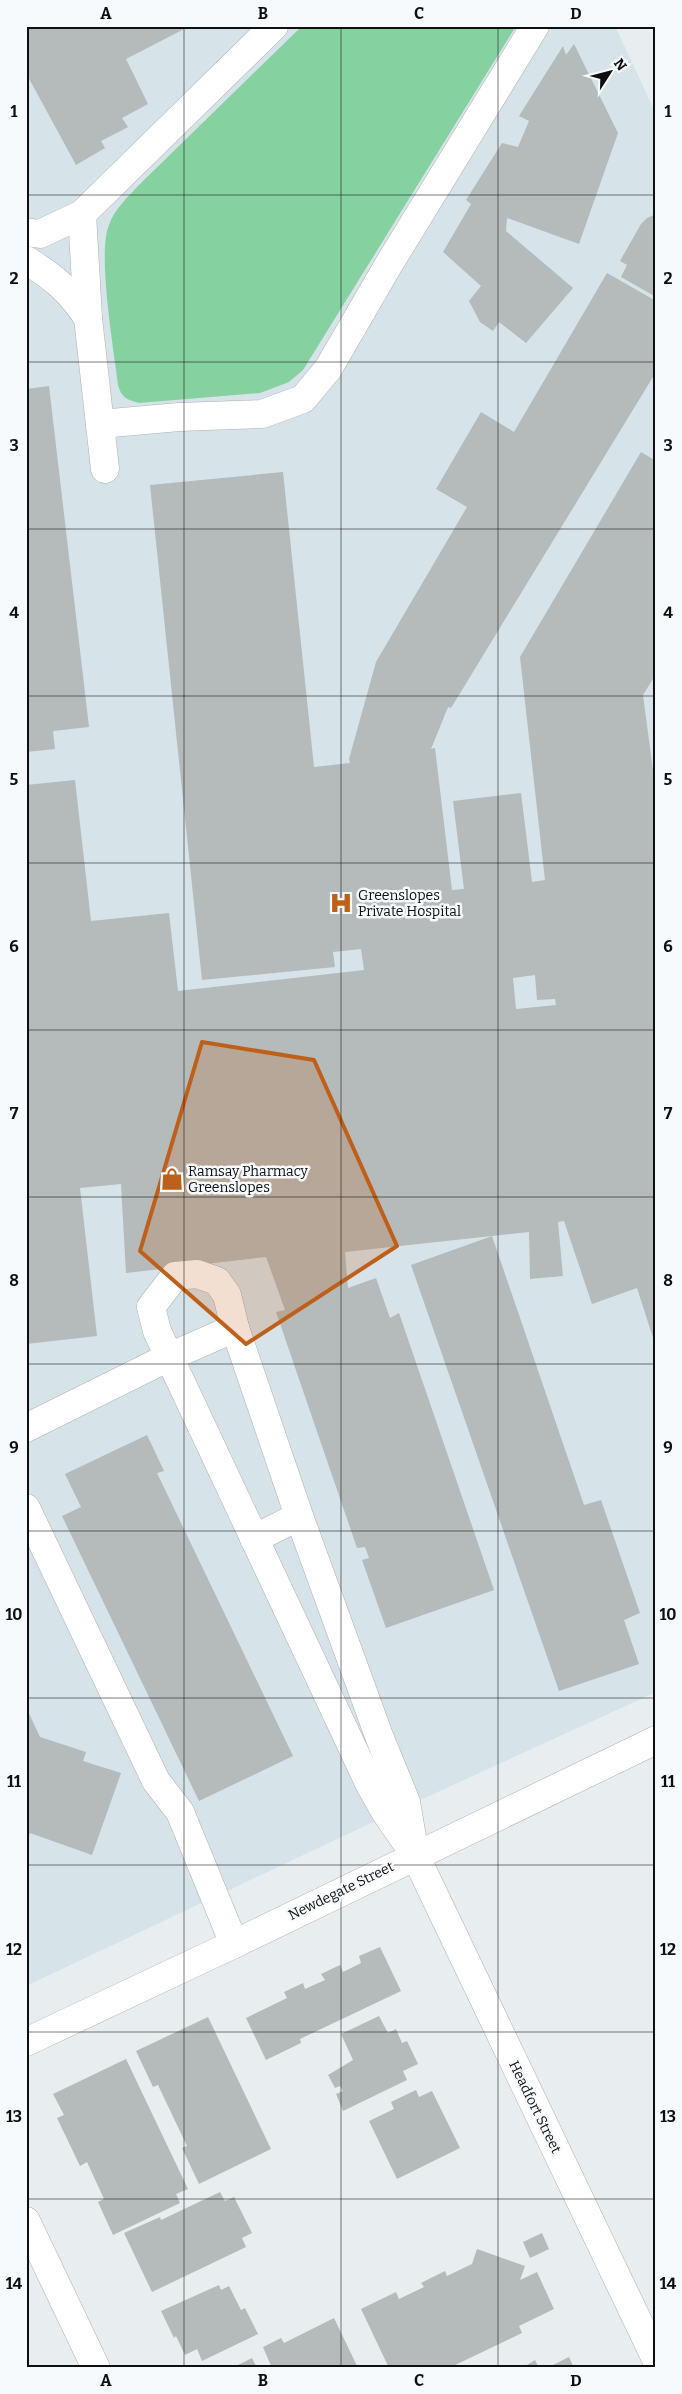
<svg xmlns="http://www.w3.org/2000/svg" width="682" height="2394" font-family="Bitter,serif">
  <style>
    .built { fill: #d6e3e9 }
    .green { fill: #85d1a0 }
    .building { fill: #b5baba; fill-rule: evenodd }
    .lines { fill: none; stroke-linecap: round; stroke-linejoin: round }
    .minor-casing { stroke: #adb2b3; stroke-width: 29 }
    .minor { stroke: #fff; stroke-width: 28 }
    .marked { fill: #bf601a; fill-opacity: 0.2; stroke: #bf601a; stroke-width: 4; stroke-linejoin: round }
    .grid { fill: none; stroke: #0e0f10; stroke-width: 1; stroke-opacity: 0.55 }
    .labels { text-anchor: middle; dominant-baseline: central; stroke-width: 5; stroke-linejoin: round; paint-order: stroke }
    .poi-label { font-size: 14px; fill: #0e0f10; stroke: #f6fafc; text-anchor: start }
    .street-label { font-size: 14px; fill: #0e0f10; stroke: #f6fafc }
    .neatline { fill: none; stroke: #0e0f10; stroke-width: 2 }
    .grid-label { font-size: 16px; text-anchor: middle; font-weight: bold; fill: #0e0f10 }
  </style>
  <rect width="100%" height="100%" fill="#e8edef"/>
  <polygon class="built" points="26,26 615,26 656,114 656,1692 405,1807 26,1986"/>
  <path class="green" d="M302,26h214l-213,344 -14,12 -29,11 -121,10c-12,-3 -18,-6 -21,-18 -4,-36 -21,-130 -9,-160 6,-17 20,-29 32,-42z"/>
  <g class="building">
    <polygon points="26,26 190,26 126,59 148,104 122,118 128,127 101,141 105,148 76,165 26,73"/>
    <polygon points="574,44 618,133 579,244 507,218 506,231 573,288 526,343 499,322 493,331 480,322 469,301 481,286 443,252 471,204 466,200 502,143 518,147 529,121 519,116 563,46 566,55"/>
    <polygon points="656,214 656,297 621,277 627,265 620,261 641,224 647,218"/>
    <path d="M607,273l49,28v71l-205,336 -3,-1 -17,42 4,-1 17,142 12,-1 -11,-88 68,-8 11,89 13,-2 -25,-223 121,-205 15,9v213l-13,21 13,98v554l-19,-59 -45,16 -28,-83 -6,1 5,54 -33,3 -1,-47 -184,20 3,36 28,-10 14,40 9,-5 95,277 -108,38 -24,-68 7,-2 -4,-11 -8,1 -81,-236 9,-2 -19,-53 -140,16 -5,-89 -41,4 17,148 -71,8v-559l49,-5 16,141 78,-8 9,78 186,-21 -3,-21 -28,3 2,15 -133,13 -52,-495 133,-13 31,295 36,-4 -1,-4 27,-97 91,-155 -31,-18 45,-77 33,20zM535,975l2,25 18,-1 1,6 -40,4 -3,-31z"/>
    <polygon points="49,386 89,727 53,731 55,749 26,752 26,389"/>
    <polygon points="492,1236 584,1505 601,1500 640,1613 624,1620 639,1664 559,1691 411,1265"/>
    <polygon points="147,1435 164,1471 157,1473 293,1756 199,1801 62,1516 81,1507 65,1474"/>
    <polygon points="26,1707 40,1737 86,1752 83,1761 121,1773 92,1855 30,1833 26,1844"/>
    <polygon points="380,1947 401,1991 300,2039 301,2043 266,2060 246,2018 287,1998 284,1992 303,1983 305,1989 325,1980 321,1974 340,1965 343,1972 361,1963 359,1956"/>
    <polygon points="379,2016 388,2033 396,2029 402,2043 407,2041 418,2064 403,2071 407,2080 343,2111 336,2094 343,2091 340,2086 335,2088 328,2075 353,2060 341,2034"/>
    <polygon points="208,2017 271,2149 199,2184 182,2148 187,2146 158,2085 153,2087 136,2051"/>
    <polygon points="126,2059 188,2189 176,2194 180,2203 113,2235 98,2202 104,2199 87,2162 80,2166 57,2118 64,2115 53,2094"/>
    <polygon points="416,2090 419,2097 432,2091 460,2148 397,2179 369,2121 394,2109 391,2102"/>
    <polygon points="220,2192 225,2201 234,2197 252,2233 242,2238 246,2247 152,2292 124,2233 160,2217 161,2220"/>
    <polygon points="542,2233 549,2249 530,2258 523,2242"/>
    <polygon points="477,2249 525,2266 520,2280 537,2272 554,2309 519,2326 522,2333 449,2368 389,2368 361,2309 396,2292 399,2299 424,2287 421,2283 445,2271 447,2276 472,2264"/>
    <polygon points="219,2285 221,2290 229,2286 241,2310 245,2308 258,2334 202,2361 197,2349 185,2355 176,2336 174,2338 161,2311"/>
    <polygon points="334,2318 358,2368 310,2366 272,2368 263,2347 281,2338 284,2343"/>
    <polygon points="569,2357 574,2368 547,2368"/>
    <polygon points="252,2358 257,2368 232,2368"/>
    <polygon points="535,2360 539,2368 521,2368 527,2365"/>
  </g>
  <g class="lines">
    <defs>
      <g id="minor">
        <polyline points="82,214 88,318 105,469"/>
        <polyline points="26,232 40,234 82,214 274,26"/>
        <path d="M26,260c29,18 43,30 62,58"/>
        <polyline points="100,424 179,417 262,414 303,399 328,369 389,264 535,26"/>
        <polyline points="26,1428 169,1357 235,1328"/>
        <polyline points="26,1508 156,1781 180,1812 234,1944"/>
        <polyline points="254,1539 299,1516"/>
        <polyline points="415,1855 406,1802 379,1736 299,1516 235,1328 227,1295 217,1281 197,1274 175,1276 151,1307 157,1331 370,1785 384,1810 415,1855 656,2359"/>
        <polyline points="26,2042 234,1944 656,1740"/>
        <polyline points="26,2221 96,2368"/>
      </g>
    </defs>
    <use href="#minor" class="minor-casing"/>
    <use href="#minor" class="minor"/>
  </g>
  <path class="marked" d="M202,1042l112,18 83,186 -151,98 -106,-93z"/>
  <path class="grid" d="M184,26v2342M341,26v2342M498,26v2342M26,195h630M26,362h630M26,529h630M26,696h630M26,863h630M26,1030h630M26,1197h630M26,1364h630M26,1531h630M26,1698h630M26,1865h630M26,2032h630M26,2199h630"/>
  <defs>
    <symbol id="hospital-bare" viewBox="-9 -9 18 18"><path d="M-5-5h3v3.5h4V-5h3V5h-3V1.5h-4V5h-3Z" fill="#bf601a" stroke="#f6fafc" stroke-width="2.5" paint-order="stroke"/></symbol>
    <symbol id="shop-bare" viewBox="-9 -9 18 18"><path d="M-5-2.5h2.3a2.7 3.5 0 0 1 5.4 0H5L5.5 6h-11ZM-1.5-2.5h3a1.5 2.3 0 0 0-3 0Z" fill="#bf601a" stroke="#f6fafc" stroke-width="2.5" paint-order="stroke"/></symbol>
  </defs>
  <g fill-rule="evenodd">
    <use href="#hospital-bare" x="325" y="887" width="32" height="32"/>
    <use href="#shop-bare" x="156" y="1163" width="32" height="32"/>
  </g>
  <g class="labels">
    <g class="poi-label">
      <text x="358" y="895">Greenslopes<tspan x="358" dy="16">Private Hospital</tspan></text>
      <text x="188" y="1171">Ramsay Pharmacy<tspan x="188" dy="16">Greenslopes</tspan></text>
    </g>
    <g class="street-label">
      <text transform="translate(341 1891) rotate(-26)">Newdegate Street</text>
      <text transform="translate(535 2107) rotate(64)">Headfort Street</text>
    </g>
  </g>
  <rect width="682" height="2394" fill="none" stroke="#f6fafc" stroke-width="55"/>
  <g transform="translate(610 72) rotate(54)" stroke="#f6fafc" stroke-width="4" paint-order="stroke">
  <path d="M0-4L9 19L0 12L-9 19Z" fill="#0e0f10"/>
  <text y="-8" font-size="14" font-weight="bold" text-anchor="middle" fill="#0e0f10">N</text>
  </g>
  <rect x="28" y="28" width="626" height="2338" class="neatline"/>
  <g class="grid-label">
    <text x="106" y="19">A</text>
    <text x="263" y="19">B</text>
    <text x="419" y="19">C</text>
    <text x="576" y="19">D</text>
    <text x="14" y="117">1</text>
    <text x="668" y="117">1</text>
    <text x="14" y="284">2</text>
    <text x="668" y="284">2</text>
    <text x="14" y="451">3</text>
    <text x="668" y="451">3</text>
    <text x="14" y="618">4</text>
    <text x="668" y="618">4</text>
    <text x="14" y="785">5</text>
    <text x="668" y="785">5</text>
    <text x="14" y="952">6</text>
    <text x="668" y="952">6</text>
    <text x="14" y="1119">7</text>
    <text x="668" y="1119">7</text>
    <text x="14" y="1286">8</text>
    <text x="668" y="1286">8</text>
    <text x="14" y="1453">9</text>
    <text x="668" y="1453">9</text>
    <text x="14" y="1620">10</text>
    <text x="668" y="1620">10</text>
    <text x="14" y="1787">11</text>
    <text x="668" y="1787">11</text>
    <text x="14" y="1955">12</text>
    <text x="668" y="1955">12</text>
    <text x="14" y="2122">13</text>
    <text x="668" y="2122">13</text>
    <text x="14" y="2289">14</text>
    <text x="668" y="2289">14</text>
    <text x="106" y="2386">A</text>
    <text x="263" y="2386">B</text>
    <text x="419" y="2386">C</text>
    <text x="576" y="2386">D</text>
  </g>
</svg>
